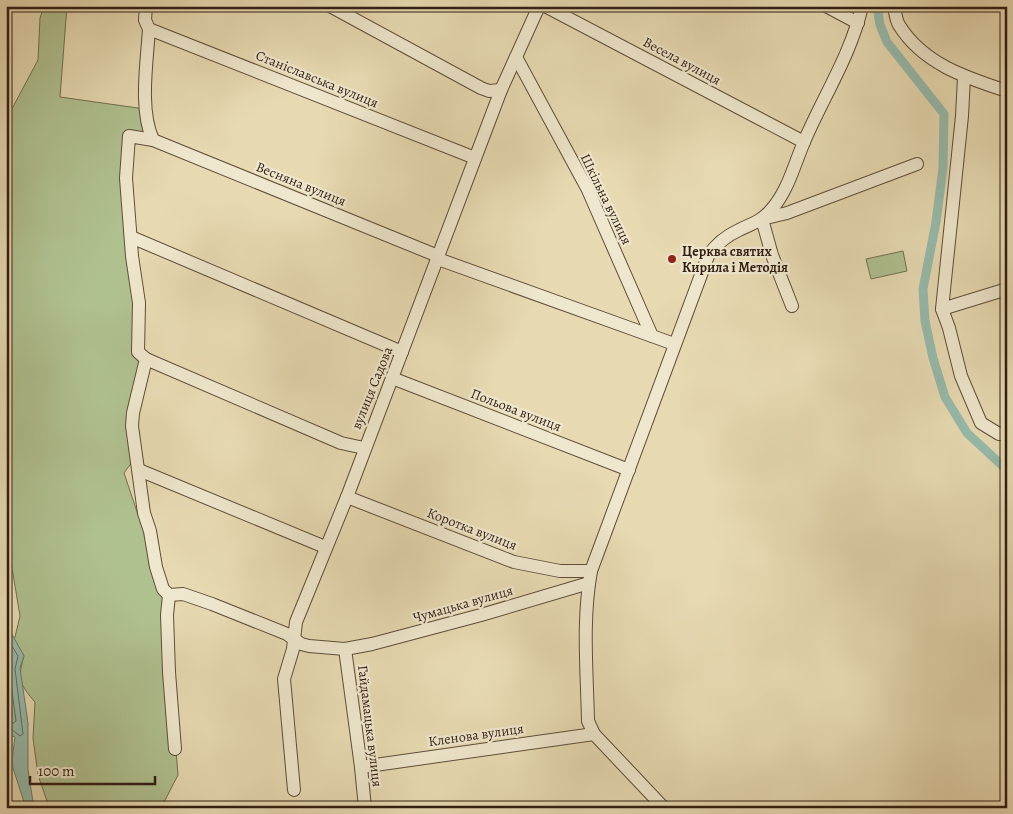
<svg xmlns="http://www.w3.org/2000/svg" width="1013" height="814" font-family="Alegreya,serif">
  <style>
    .green { fill: #b0c190; stroke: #707051 }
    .water { fill: #97bbac; stroke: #6e7c6e }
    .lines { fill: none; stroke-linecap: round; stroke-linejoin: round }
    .shore { stroke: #646c5f; stroke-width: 1 }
    .canal { stroke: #97bbac; stroke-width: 9 }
    .minor-casing { stroke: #5e4d3a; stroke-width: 14 }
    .minor { stroke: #efe7cd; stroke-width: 12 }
    .poi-dot { fill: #8f2418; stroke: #efe7cd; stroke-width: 2 }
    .labels { text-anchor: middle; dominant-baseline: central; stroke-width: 4.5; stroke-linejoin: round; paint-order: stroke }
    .street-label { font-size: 14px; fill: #311e12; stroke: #efe7cd }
    .poi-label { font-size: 14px; font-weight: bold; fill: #311e12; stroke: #efe7cd; text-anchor: start }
  </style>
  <rect width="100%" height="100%" fill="#e7dab2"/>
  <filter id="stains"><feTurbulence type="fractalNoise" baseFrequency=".004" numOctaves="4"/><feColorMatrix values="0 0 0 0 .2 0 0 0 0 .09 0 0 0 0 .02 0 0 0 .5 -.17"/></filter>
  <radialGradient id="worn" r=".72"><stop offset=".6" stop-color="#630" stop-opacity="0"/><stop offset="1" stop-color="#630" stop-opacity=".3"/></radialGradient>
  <g class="green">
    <path d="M44,6h23l-7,91 85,12 8,31 -24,-4 9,216 8,7 -13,54 2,45 -11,15 39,116 15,186 -17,33h-114l1,-4 -10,-29 -5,-37 2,-36c-15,-17 -18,-23 -11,-46l-11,-18 2,-1 5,-21 -14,-84v-412l32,-60 2,-42z"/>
    <polygon points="903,251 907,271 871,279 866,259"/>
  </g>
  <polygon class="water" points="6,602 8,627 24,656 20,668 28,723 28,770 34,808 26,808 13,768 12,760 15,737 6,733"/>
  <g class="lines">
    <g class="shore">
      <polyline points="6,636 18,656 15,669 23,734 20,736 11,729 6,729"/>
      <polyline points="6,649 11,657 9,669 16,721 14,723 6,722"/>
    </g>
    <polyline class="canal" points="877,6 880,25 887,42 944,114 943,168 936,222 923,289 925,321 933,358 945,397 967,433 1007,470"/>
    <defs>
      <g id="minor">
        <path d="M146,6l-1,14 4,9c-2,33 -10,81 4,111l-24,-4 -3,42 6,78 7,47 -1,49 8,7 -13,54 -1,13 12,87 6,18 6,36 7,22 6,6 14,-1 29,10 75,30 14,10 8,2 36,3 27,-5 109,-29 108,-32"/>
        <polyline points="330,6 481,88 489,91 501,90"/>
        <polyline points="545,6 804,142"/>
        <polyline points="826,6 858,23"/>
        <path d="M894,6c1,6 2,14 5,19 24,39 68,53 108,66"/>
        <polyline points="149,29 475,158"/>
        <polyline points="516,57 588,190 652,336 674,344"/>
        <polyline points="964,77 962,116 942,309 949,328 961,376 981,423 999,434 1007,433"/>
        <polyline points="153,140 438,256"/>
        <polyline points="131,237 402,352"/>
        <polyline points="438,259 652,336"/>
        <polyline points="792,306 772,255 762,219 787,213 917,164"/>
        <polyline points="942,309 1007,289"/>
        <polyline points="146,359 341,443 364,448"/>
        <polyline points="392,378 629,470"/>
        <polyline points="139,470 325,547"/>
        <polyline points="347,497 514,562 560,571 591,571"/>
        <polyline points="169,595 167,615 169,672 175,749"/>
        <polyline points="345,649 361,767 365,808"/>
        <polyline points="361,767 594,734"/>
        <polyline points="294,790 284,679 293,649 296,622 347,497 501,90 539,6"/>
        <path d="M664,808l-70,-74 -6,-13c-1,-50 -6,-100 3,-150l117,-315c8,-12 18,-20 31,-26 12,-6 23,-9 32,-20 17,-19 23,-45 33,-68 19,-45 47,-87 58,-136"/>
      </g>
    </defs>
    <use href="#minor" class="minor-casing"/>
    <use href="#minor" class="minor"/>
  </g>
  <circle class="poi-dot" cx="672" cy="259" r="5"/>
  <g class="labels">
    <g class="street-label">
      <text transform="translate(682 61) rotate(28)">Весела вулиця</text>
      <text transform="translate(317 79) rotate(22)">Станіславська вулиця</text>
      <text transform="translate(301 184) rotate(22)">Весняна вулиця</text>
      <text transform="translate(606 199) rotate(64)">Шкільна вулиця</text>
      <text transform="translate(372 388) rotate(-68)">вулиця Садова</text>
      <text transform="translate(516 410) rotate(21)">Польова вулиця</text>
      <text transform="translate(472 529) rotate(21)">Коротка вулиця</text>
      <text transform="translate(463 604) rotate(-16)">Чумацька вулиця</text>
      <text transform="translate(370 726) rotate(83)">Гайдамацька вулиця</text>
      <text transform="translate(476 735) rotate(-8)">Кленова вулиця</text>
    </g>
    <g class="poi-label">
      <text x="682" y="251">Церква святих<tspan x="682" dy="16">Кирила і Методія</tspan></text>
    </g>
  </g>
  <rect width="1013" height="814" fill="none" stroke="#e7dab2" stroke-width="25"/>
  <rect x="8" y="8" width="998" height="799" fill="none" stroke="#311e12" stroke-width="2.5"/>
  <rect x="12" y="12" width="988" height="789" fill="none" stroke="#311e12"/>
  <path d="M30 776v8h125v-8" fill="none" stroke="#311e12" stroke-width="2.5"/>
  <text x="38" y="776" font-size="15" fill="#311e12" stroke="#efe7cd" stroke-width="4" paint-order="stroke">100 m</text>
  <rect width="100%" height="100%" filter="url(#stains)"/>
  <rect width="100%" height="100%" fill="url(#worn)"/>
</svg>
